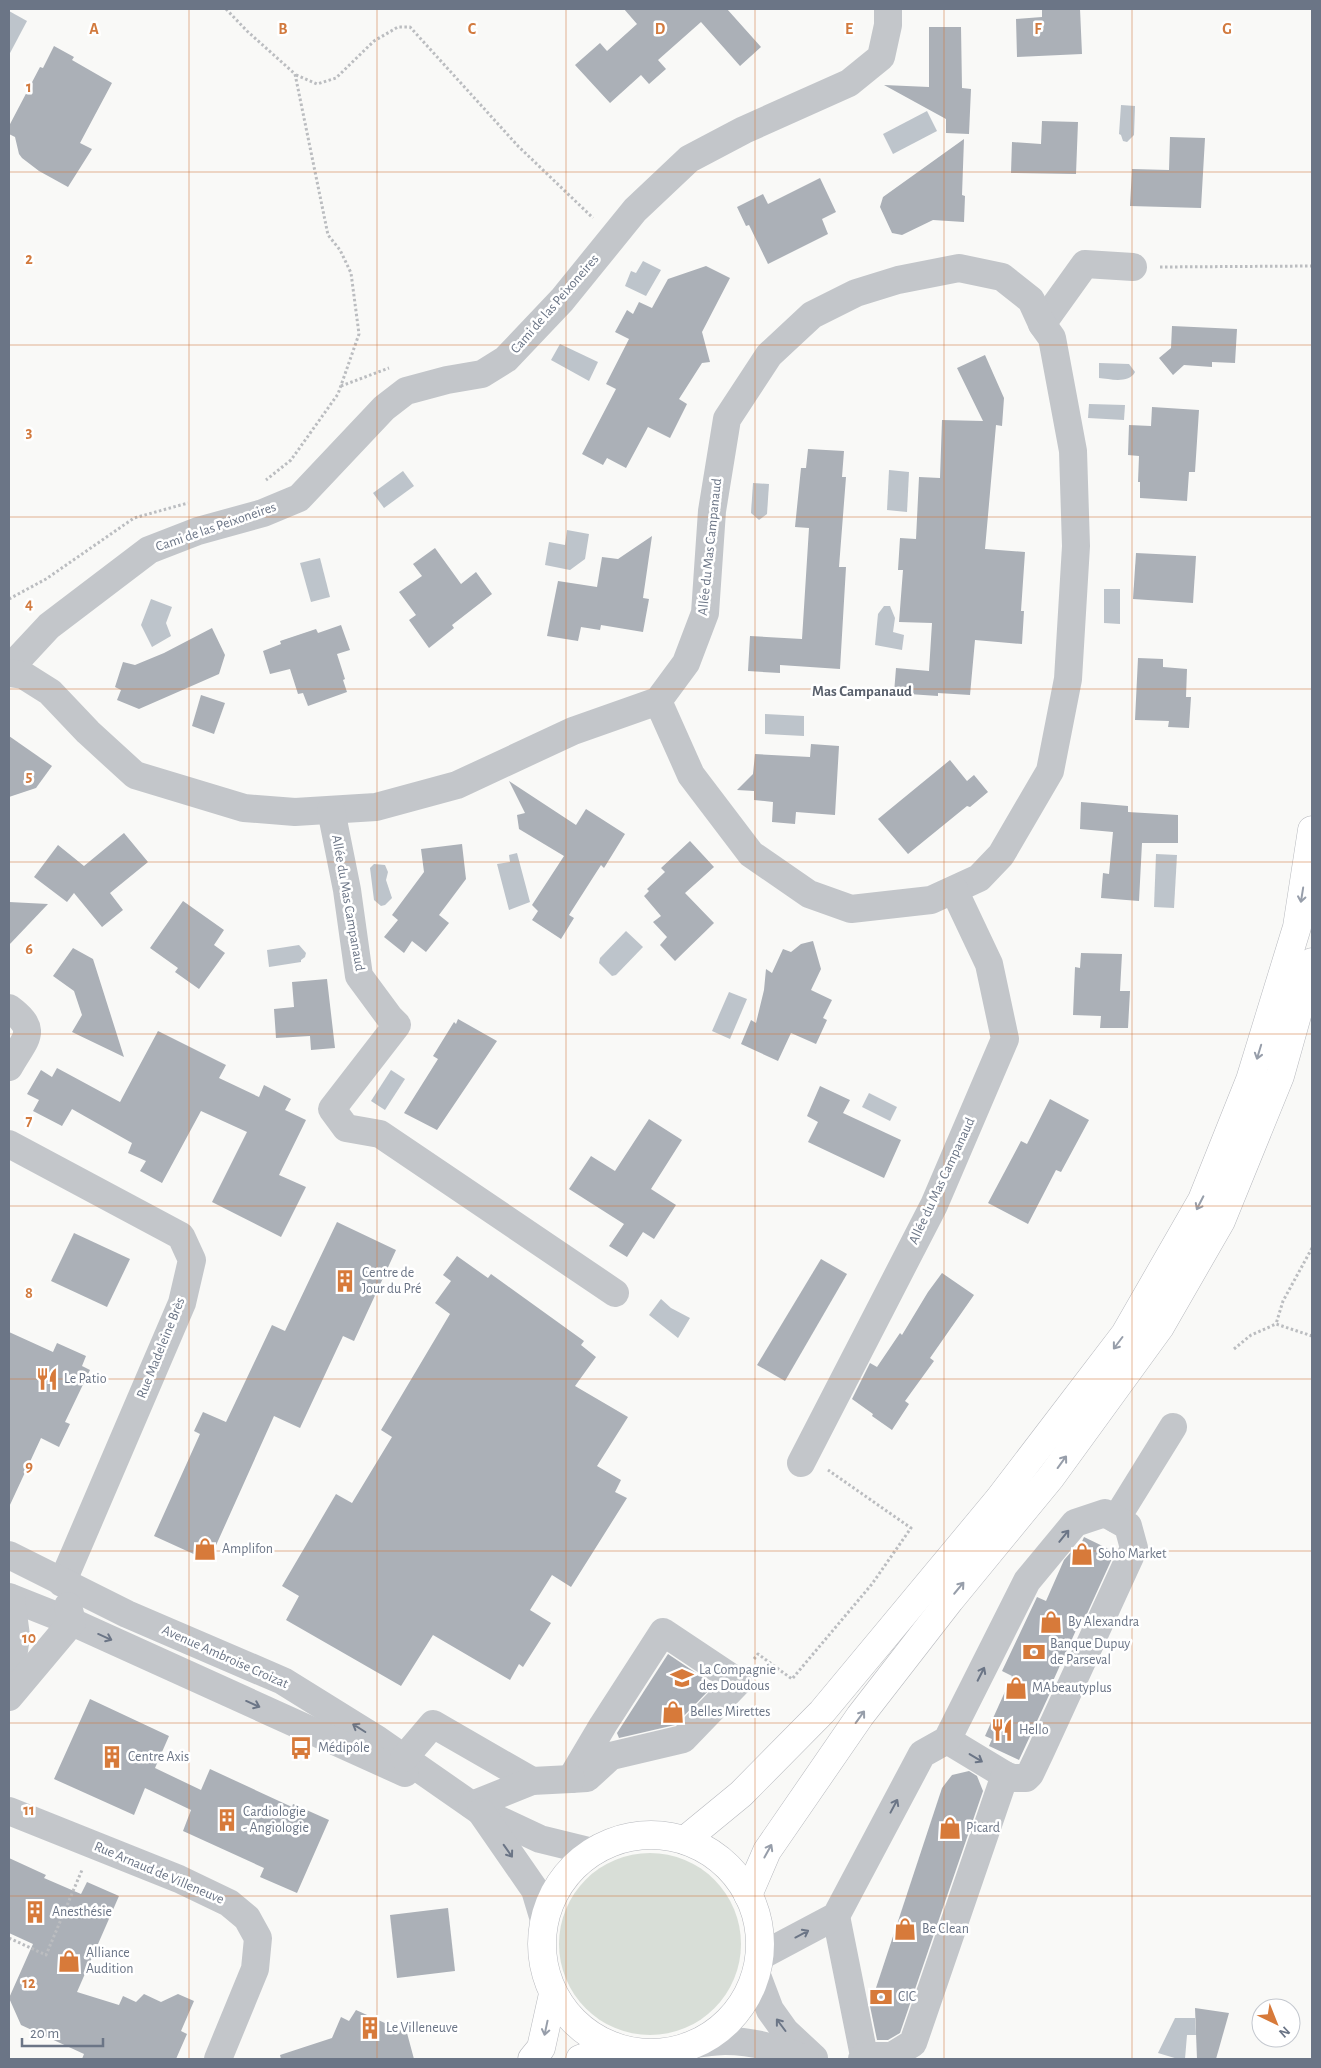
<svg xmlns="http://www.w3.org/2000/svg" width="1321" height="2068" font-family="'Alegreya Sans',sans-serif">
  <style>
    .green { fill: #d8ded7 }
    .water { fill: #bdc4cb }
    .building { fill: #abb0b7 }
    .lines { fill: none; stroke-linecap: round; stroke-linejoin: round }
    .major-casing { stroke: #b7b9be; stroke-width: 29 }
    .path { stroke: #bbbdc0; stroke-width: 3; stroke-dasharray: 2.5 2.5; stroke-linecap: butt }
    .minor { stroke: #c3c6ca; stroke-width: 28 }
    .major { stroke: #fff; stroke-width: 28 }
    .oneway { stroke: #979eaa }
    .oneway2 { stroke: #6b7586 }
    .grid { fill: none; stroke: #d27a3e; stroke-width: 1; stroke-opacity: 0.55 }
    .labels { text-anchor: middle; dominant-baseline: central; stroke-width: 5; stroke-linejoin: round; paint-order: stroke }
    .street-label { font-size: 14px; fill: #6b7586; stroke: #fff }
    .poi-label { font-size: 14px; fill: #6b7586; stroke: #fff; text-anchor: start }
    .neighbourhood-label { font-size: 15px; font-weight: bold; fill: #585f6b; stroke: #fff }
    .grid-label { font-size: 16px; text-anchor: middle; font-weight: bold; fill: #d27a3e; stroke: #fff; stroke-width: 5; stroke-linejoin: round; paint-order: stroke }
  </style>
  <rect width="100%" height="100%" fill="#f9f9f7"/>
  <circle class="green" cx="650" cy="1944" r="91"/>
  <g class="water">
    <polygon points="9,11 27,21 9,55"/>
    <polygon points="1121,105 1135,106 1134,135 1127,142 1123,141 1121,135 1119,134"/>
    <polygon points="927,111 937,131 893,154 883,134"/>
    <polygon points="643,261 661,270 646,296 625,286 631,271 636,273"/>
    <polygon points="560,344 598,362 589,381 551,360"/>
    <path d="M1099,363l30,1 6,8c-6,12 -25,7 -36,6z"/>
    <polygon points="1089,404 1125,405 1124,420 1088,418"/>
    <polygon points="889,470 909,472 907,512 887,510"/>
    <polygon points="403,471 414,486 384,508 373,493"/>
    <polygon points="753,483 769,484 767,514 759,520 751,513"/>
    <polygon points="567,530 589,534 585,559 570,570 545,565 549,542 565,545"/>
    <polygon points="320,558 330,597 311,602 300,563"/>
    <polygon points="1104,589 1120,589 1120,624 1104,623"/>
    <polygon points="151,599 172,607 166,623 171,636 152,647 141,625"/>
    <polygon points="884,606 890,606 895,618 893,632 904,635 902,650 875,645 878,614"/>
    <polygon points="765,714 804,716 804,736 765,734"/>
    <polygon points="517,853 530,902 509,910 497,864 510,862 509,855"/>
    <polygon points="1156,854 1177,855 1174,908 1154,907"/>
    <polygon points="374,864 385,865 388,872 386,880 392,898 385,905 381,906 374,900 370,868"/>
    <polygon points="626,931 643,947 616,975 612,976 599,963 600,958"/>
    <polygon points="299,945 306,953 305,957 301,960 301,962 269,967 267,950"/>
    <polygon points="729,992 747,999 730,1039 712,1031"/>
    <polygon points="391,1070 405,1079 385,1110 371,1101"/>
    <polygon points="869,1093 897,1107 890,1121 862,1107"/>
    <polygon points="661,1299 671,1308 690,1318 678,1338 649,1315"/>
    <polygon points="1175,2018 1195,2018 1196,2035 1187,2035 1185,2059 1178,2059 1158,2053"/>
  </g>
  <g class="building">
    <polygon points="624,9 727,9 761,47 740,66 701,22 658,60 666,69 649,84 641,75 610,103 575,65 600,43 607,51 637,24"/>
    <polygon points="1042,9 1080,9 1082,54 1017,57 1016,19 1042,17"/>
    <polygon points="929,27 961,27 962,88 971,89 969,134 946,133 946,119 884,85 929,87"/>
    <polygon points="54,46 74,57 72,60 112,83 80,143 92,149 68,187 39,171 22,158 19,154 15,137 9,134 9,126 40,67 43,68"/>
    <polygon points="1042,121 1078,122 1076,174 1011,173 1012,142 1041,144"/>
    <polygon points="1170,137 1205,138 1201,208 1130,206 1132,169 1169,170"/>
    <polygon points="964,139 962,195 965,196 964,222 933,220 902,235 892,233 880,207 883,197"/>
    <polygon points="820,178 836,212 822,219 828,234 768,264 749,225 746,226 737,207 763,194 768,204"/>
    <polygon points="706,266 730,278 702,332 710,362 702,363 679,399 687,404 670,438 648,427 626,468 607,458 603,465 582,454 616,389 606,384 629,339 615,332 627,310 633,314 639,302 652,308 668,279"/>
    <polygon points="1172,326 1237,329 1235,363 1212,362 1212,367 1184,365 1173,375 1159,358 1171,348"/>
    <polygon points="985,355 1004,398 1002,426 996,425 985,549 1025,552 1021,611 1024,611 1022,644 975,640 970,695 938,693 938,696 894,693 896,668 929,671 932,623 899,622 903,570 898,570 900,538 916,539 919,477 940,478 942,420 983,421 957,368"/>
    <polygon points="1152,407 1199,410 1195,472 1189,472 1187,501 1140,498 1140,482 1138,482 1139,456 1128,455 1129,425 1151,426"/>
    <polygon points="808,449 844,451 842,477 846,477 839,567 846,567 840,669 780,665 780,673 748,671 750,636 802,639 809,528 795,527 801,468 806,468"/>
    <polygon points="652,536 643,598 649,599 643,632 601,625 600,630 581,627 578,641 547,636 558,581 597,587 602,557 618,559"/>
    <polygon points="435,548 461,584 476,572 492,594 452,625 454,628 429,648 409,620 416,615 399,592 422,576 413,564"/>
    <polygon points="1136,553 1196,556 1193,603 1133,599"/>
    <polygon points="341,625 350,650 337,654 345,679 343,680 347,692 308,706 303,693 298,694 290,669 270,674 263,651 281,644 280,641 316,629 318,633"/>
    <polygon points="212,628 225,655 219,674 139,709 117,700 121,690 115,687 123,662 135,665 164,653"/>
    <polygon points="1138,658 1163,659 1163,667 1187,669 1186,697 1191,697 1189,728 1168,727 1169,721 1135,720"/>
    <polygon points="201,695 225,703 214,734 192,726"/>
    <polygon points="9,736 52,766 36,788 9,797"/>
    <polygon points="811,744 839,746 835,815 796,812 795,824 772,822 773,802 754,800 754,791 737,790 753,774 755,754 810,757"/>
    <polygon points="950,760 967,781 974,775 988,792 970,807 967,806 908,854 878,819"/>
    <polygon points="509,781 576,825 586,809 625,834 604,868 601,865 569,915 574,918 561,939 532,920 538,911 532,905 564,856 519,829 517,815 525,813"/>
    <polygon points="1081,802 1128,806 1128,812 1178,815 1178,843 1142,843 1139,901 1101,898 1103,873 1109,874 1113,832 1080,829"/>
    <polygon points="124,833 148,862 110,893 123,910 102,927 74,893 67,902 34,877 58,845 84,866"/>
    <polygon points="690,841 714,867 685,893 714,923 675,961 660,945 667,937 653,922 661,916 644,896 649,891 647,889 665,872 661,868"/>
    <polygon points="462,844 466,879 439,915 449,923 426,952 412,941 404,953 384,937 398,920 392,915 424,872 421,849"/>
    <polygon points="183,901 224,930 214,945 225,953 199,989 175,972 178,968 150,948"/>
    <polygon points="9,902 48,904 9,945"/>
    <polygon points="813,941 821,969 811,990 832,1000 823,1018 827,1020 816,1044 791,1033 778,1061 741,1044 751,1020 756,1023 764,990 766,969 772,973 783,949 791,952 801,944"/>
    <polygon points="73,948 93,959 124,1057 72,1032 82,1015 74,991 53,976"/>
    <polygon points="1081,953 1122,954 1120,991 1130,991 1128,1028 1100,1028 1101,1016 1073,1015 1075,967 1080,968"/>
    <polygon points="327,979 335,1048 311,1050 310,1036 276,1038 274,1009 294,1007 292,982"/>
    <polygon points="458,1019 497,1041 437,1130 404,1113 438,1059 433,1056 454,1022 456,1024"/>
    <polygon points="158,1031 226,1065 219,1078 259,1097 264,1085 291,1099 285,1110 306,1120 279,1175 306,1187 281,1237 212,1202 247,1132 201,1111 162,1183 140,1171 146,1161 128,1153 132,1143 72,1109 62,1126 33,1111 39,1100 27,1094 41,1070 52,1077 57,1068 120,1102"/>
    <polygon points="820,1086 850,1100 843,1113 901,1140 884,1178 808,1142 818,1122 807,1116"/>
    <polygon points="1050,1099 1089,1120 1061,1172 1056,1170 1028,1224 988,1203 1021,1141 1027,1144"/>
    <polygon points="649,1119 682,1140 651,1189 676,1205 654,1239 643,1232 627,1257 609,1246 624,1224 569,1189 591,1156 615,1171"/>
    <polygon points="337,1222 396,1250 354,1341 343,1336 300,1428 274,1416 209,1561 154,1536 200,1434 194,1431 203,1412 226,1422 272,1325 285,1331"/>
    <polygon points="74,1233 130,1259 107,1307 51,1281"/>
    <polygon points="457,1256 488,1278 491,1274 584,1341 581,1345 596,1357 575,1386 628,1417 597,1466 621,1480 615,1492 627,1498 571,1587 552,1575 530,1610 551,1623 523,1667 519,1664 510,1680 433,1635 401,1686 286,1620 299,1596 282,1586 336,1494 352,1503 392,1437 381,1430 450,1314 435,1303 451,1281 443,1275"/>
    <polygon points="821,1259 847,1274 785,1381 757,1365"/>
    <polygon points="942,1273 974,1295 930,1358 934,1361 905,1401 909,1404 892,1430 872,1416 873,1414 852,1399 870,1363 877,1367 900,1333 902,1335 928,1292"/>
    <polygon points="9,1332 53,1352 57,1343 86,1356 82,1366 90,1370 65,1422 70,1424 59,1447 41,1438 9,1507"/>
    <polygon points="1084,1537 1115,1552 1085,1618 1082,1617 1048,1692 1050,1693 1019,1760 989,1746 992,1739 985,1736 1012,1676 1002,1671 1037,1597 1046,1601 1064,1560 1078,1544 1080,1546"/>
    <polygon points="668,1654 714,1685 675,1725 619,1738 617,1733"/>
    <polygon points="90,1699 169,1736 155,1768 201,1790 210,1769 292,1807 293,1804 329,1820 297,1893 260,1877 264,1868 183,1831 191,1810 145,1788 134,1815 54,1779"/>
    <polygon points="969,1771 977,1776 983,1791 900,2033 888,2040 877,2040 870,2006 942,1788 952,1775"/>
    <polygon points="9,1858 46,1875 44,1878 81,1894 87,1882 119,1896 77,1992 119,2005 123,1996 136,2002 144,1994 161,2002 178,1994 194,2001 181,2031 187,2034 176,2059 82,2059 84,2054 21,2025 9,1998 33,1944 9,1933"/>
    <polygon points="448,1908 455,1971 397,1978 390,1915"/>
    <polygon points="1195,2008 1229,2013 1216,2059 1197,2059"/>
    <polygon points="356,2010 407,2033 414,2059 281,2059 280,2055 332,2038 341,2017 349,2021"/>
  </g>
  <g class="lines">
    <defs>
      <g id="major">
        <circle cx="651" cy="1944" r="109"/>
        <polyline points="685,1840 741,1794 822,1712 999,1499 1125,1334 1202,1200 1250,1080 1297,927 1312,830"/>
        <polyline points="748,1895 767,1851 860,1716 950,1600 1051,1477 1160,1327 1221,1221 1280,1076 1312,962"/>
        <polyline points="532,2059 541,2048 553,1994"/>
        <polyline points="580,2059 614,2047"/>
      </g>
    </defs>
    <use href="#major" class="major-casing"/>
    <g class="path">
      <polyline points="226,9 247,31 295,74 328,235 340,250 351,273 359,334 338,394 291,460 266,480"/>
      <polyline points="296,75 317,84 336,78 374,41 398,27 410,27 518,146 593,218"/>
      <polyline points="1160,267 1312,266"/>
      <polyline points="341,386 389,368"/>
      <polyline points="9,599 46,579 134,518 188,503"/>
      <polyline points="1312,1248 1283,1301 1276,1324 1312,1336"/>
      <polyline points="1234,1349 1251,1335 1276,1324"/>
      <polyline points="754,1659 758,1654 792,1679 872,1584 911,1528 828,1470"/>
      <polyline points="9,1938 46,1955 82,1870"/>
    </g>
    <g class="minor">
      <polyline points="1042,324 1085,264 1133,267"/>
      <polyline points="9,669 49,626 149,550 198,531 263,513 299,498 384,408 406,391 447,380 482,374 506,359 562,300 635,210 689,159 744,130 849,83 881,57 888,25 888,9"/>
      <polyline points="9,673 23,675 50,692 88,732 135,775 244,808 295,812 376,807 457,785 573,731 658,701 686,663 705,613 712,511 727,419 769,355 812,315 856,293 898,280 959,268 1002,277 1031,300 1042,324 1052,338 1073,451 1076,546 1068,679 1050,771 1001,855 979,878 931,900 851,909 809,894 751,854 691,775 658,701"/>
      <polyline points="331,810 347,890 359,976 390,1018 397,1025 332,1109 346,1128 380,1134 615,1293"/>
      <path d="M9,1008c31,23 16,30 0,59"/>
      <polyline points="9,1144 181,1236 192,1260 182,1303 62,1583"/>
      <polyline points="801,1463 934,1205 1005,1039 989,964 954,890"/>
      <polyline points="1116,1519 1173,1427"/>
      <polyline points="9,1555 127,1614 283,1681 378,1740 480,1811 540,1839 593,1852"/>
      <polyline points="9,1597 72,1622 405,1773"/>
      <polygon points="663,1632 738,1682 683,1739 611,1756 587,1778 571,1779 603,1725"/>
      <polyline points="9,1686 16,1636 11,1598"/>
      <polyline points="9,1697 72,1622 68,1606"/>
      <polyline points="947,1740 1005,1775"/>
      <polyline points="404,1758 433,1724 532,1781"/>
      <polyline points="472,1805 532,1781 571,1779"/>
      <polyline points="9,1811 179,1879 229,1903 247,1918 258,1938 255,1969 218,2059"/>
      <polyline points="481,1812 535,1890 544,1920"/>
      <polyline points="836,1916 864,2056 862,2059"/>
      <polyline points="759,1957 836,1916 922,1754 947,1740 1027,1581 1075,1523 1105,1513 1128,1526 1134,1548 1040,1753 1030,1774 1026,1778 1013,1778 1005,1775 913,2043 892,2056 864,2056"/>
      <polyline points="756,1973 770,2010 785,2031 814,2058"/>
      <path d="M694,2044c10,-1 21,-3 31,-3 26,0 56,8 80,18"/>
    </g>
    <use href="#major" class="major"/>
  </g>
  <defs><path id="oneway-shaft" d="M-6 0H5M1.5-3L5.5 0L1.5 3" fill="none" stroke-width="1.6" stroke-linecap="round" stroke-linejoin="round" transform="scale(1.25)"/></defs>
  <g class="oneway">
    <use href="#oneway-shaft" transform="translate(1302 895) rotate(99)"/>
    <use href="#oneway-shaft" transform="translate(1259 1052) rotate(107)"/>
    <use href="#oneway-shaft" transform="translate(1200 1203) rotate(117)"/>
    <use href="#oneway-shaft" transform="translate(1118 1343) rotate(127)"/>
    <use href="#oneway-shaft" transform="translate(1062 1462) rotate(-54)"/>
    <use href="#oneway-shaft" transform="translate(959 1588) rotate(-50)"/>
    <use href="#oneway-shaft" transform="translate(860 1717) rotate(-54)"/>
    <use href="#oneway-shaft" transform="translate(768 1851) rotate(-61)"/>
    <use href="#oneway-shaft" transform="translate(546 2028) rotate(102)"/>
  </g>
  <g class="oneway2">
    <use href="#oneway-shaft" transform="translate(1064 1536) rotate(-51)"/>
    <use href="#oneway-shaft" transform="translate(105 1637) rotate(24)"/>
    <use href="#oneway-shaft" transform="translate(981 1674) rotate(-63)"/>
    <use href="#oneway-shaft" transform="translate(253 1704) rotate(24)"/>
    <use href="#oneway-shaft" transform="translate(359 1728) rotate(-148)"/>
    <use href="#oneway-shaft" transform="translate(976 1758) rotate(31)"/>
    <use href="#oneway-shaft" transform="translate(894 1806) rotate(-62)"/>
    <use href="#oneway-shaft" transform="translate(508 1851) rotate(55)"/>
    <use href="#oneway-shaft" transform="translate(802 1934) rotate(-28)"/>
    <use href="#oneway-shaft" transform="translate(781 2025) rotate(-127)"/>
  </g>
  <path class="grid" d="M189,9v2050M377,9v2050M566,9v2050M755,9v2050M944,9v2050M1132,9v2050M9,172h1303M9,345h1303M9,517h1303M9,689h1303M9,862h1303M9,1034h1303M9,1206h1303M9,1379h1303M9,1551h1303M9,1723h1303M9,1896h1303"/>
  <defs>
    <symbol id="building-bare" viewBox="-9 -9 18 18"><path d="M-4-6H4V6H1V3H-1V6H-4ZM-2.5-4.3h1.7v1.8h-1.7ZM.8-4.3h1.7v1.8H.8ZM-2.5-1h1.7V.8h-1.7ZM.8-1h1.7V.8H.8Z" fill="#d77a3a" stroke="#fff" stroke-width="2.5" paint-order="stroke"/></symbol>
    <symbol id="restaurant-bare" viewBox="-9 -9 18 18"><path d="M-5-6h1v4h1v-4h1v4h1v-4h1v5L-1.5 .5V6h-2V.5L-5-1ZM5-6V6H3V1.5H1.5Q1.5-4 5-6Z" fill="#d77a3a" stroke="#fff" stroke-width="2.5" paint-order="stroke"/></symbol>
    <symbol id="shop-bare" viewBox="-9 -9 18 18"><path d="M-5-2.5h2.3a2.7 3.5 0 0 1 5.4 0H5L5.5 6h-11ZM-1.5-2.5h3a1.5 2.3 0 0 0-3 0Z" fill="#d77a3a" stroke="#fff" stroke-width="2.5" paint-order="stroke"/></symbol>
    <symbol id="bank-bare" viewBox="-9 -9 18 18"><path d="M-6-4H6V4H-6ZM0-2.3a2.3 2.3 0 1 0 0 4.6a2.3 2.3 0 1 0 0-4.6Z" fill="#d77a3a" stroke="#fff" stroke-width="2.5" paint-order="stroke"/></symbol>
    <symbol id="school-bare" viewBox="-9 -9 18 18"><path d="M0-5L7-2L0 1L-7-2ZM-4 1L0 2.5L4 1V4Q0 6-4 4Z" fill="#d77a3a" stroke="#fff" stroke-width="2.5" paint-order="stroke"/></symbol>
    <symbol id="bus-bare" viewBox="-9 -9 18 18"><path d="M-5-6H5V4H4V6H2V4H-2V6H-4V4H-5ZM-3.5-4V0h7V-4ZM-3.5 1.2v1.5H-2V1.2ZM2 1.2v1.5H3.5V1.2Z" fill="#d77a3a" stroke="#fff" stroke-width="2.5" paint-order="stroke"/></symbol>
  </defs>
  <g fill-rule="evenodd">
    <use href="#building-bare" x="329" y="1265" width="32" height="32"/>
    <use href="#restaurant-bare" x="31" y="1363" width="32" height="32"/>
    <use href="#shop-bare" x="189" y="1533" width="32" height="32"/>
    <use href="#shop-bare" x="1066" y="1538" width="32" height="32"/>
    <use href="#shop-bare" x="1035" y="1606" width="32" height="32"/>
    <use href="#bank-bare" x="1018" y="1636" width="32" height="32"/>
    <use href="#school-bare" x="666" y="1662" width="32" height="32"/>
    <use href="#shop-bare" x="1000" y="1672" width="32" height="32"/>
    <use href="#shop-bare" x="657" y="1696" width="32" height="32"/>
    <use href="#restaurant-bare" x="986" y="1714" width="32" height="32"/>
    <use href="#bus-bare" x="285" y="1732" width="32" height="32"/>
    <use href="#building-bare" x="96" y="1741" width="32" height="32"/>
    <use href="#building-bare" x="211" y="1804" width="32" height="32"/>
    <use href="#shop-bare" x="934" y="1812" width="32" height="32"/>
    <use href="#building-bare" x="19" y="1896" width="32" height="32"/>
    <use href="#shop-bare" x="889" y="1913" width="32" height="32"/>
    <use href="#shop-bare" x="53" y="1945" width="32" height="32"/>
    <use href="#bank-bare" x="865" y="1981" width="32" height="32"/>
    <use href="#building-bare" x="354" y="2012" width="32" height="32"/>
  </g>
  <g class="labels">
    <g class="street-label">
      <text transform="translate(555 304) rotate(-49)">Cami de las Peixoneires</text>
      <text transform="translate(216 527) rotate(-19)">Cami de las Peixoneires</text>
      <text transform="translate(710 547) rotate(-84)">Allée du Mas Campanaud</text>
      <text transform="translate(348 903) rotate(80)">Allée du Mas Campanaud</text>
      <text transform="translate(942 1181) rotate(-65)">Allée du Mas Campanaud</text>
      <text transform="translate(161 1348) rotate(-68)">Rue Madeleine Brès</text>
      <text transform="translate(225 1657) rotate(24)">Avenue Ambroise Croizat</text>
      <text transform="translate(159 1873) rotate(23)">Rue Arnaud de Villeneuve</text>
    </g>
    <g class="poi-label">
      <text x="362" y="1273">Centre de<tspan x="362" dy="16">Jour du Pré</tspan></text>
      <text x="64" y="1379">Le Patio</text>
      <text x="222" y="1549">Amplifon</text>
      <text x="1098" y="1554">Soho Market</text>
      <text x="1068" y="1622">By Alexandra</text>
      <text x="1050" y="1644">Banque Dupuy<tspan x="1050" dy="16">de Parseval</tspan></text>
      <text x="699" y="1670">La Compagnie<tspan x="699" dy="16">des Doudous</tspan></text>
      <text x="1032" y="1688">MAbeautyplus</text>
      <text x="690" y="1712">Belles Mirettes</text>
      <text x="1019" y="1730">Hello</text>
      <text x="318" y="1748">Médipôle</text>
      <text x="128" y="1757">Centre Axis</text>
      <text x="243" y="1812">Cardiologie<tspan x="243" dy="16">- Angiologie</tspan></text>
      <text x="966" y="1828">Picard</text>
      <text x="52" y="1912">Anesthésie</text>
      <text x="922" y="1929">Be Clean</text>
      <text x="86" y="1953">Alliance<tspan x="86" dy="16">Audition</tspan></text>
      <text x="898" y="1997">CIC</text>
      <text x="386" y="2028">Le Villeneuve</text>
    </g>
    <g class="neighbourhood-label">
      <text x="862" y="691">Mas Campanaud</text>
    </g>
  </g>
  <g class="grid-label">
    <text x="94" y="34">A</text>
    <text x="283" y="34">B</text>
    <text x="472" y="34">C</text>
    <text x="660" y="34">D</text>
    <text x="849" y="34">E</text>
    <text x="1038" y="34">F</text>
    <text x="1227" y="34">G</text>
    <text x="29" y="92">1</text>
    <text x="29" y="264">2</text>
    <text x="29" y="437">3</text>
    <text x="29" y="609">4</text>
    <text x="29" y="781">5</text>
    <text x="29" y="954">6</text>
    <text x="29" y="1126">7</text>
    <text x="29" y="1298">8</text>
    <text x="29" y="1471">9</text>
    <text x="29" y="1643">10</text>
    <text x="29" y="1815">11</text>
    <text x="29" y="1988">12</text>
  </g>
  <rect width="1321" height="2068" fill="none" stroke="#6b7586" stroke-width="20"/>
  <g transform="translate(1276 2023) rotate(137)"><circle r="24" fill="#ffffff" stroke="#c4c8cf"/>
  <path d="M0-4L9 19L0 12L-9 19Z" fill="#d77a3a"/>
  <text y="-8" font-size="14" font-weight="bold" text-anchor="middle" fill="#6b7586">N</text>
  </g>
  <path d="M22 2038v8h81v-8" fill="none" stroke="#6b7586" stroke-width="2.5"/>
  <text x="30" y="2038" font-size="15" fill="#6b7586" stroke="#ffffff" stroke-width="4" paint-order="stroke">20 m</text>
</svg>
